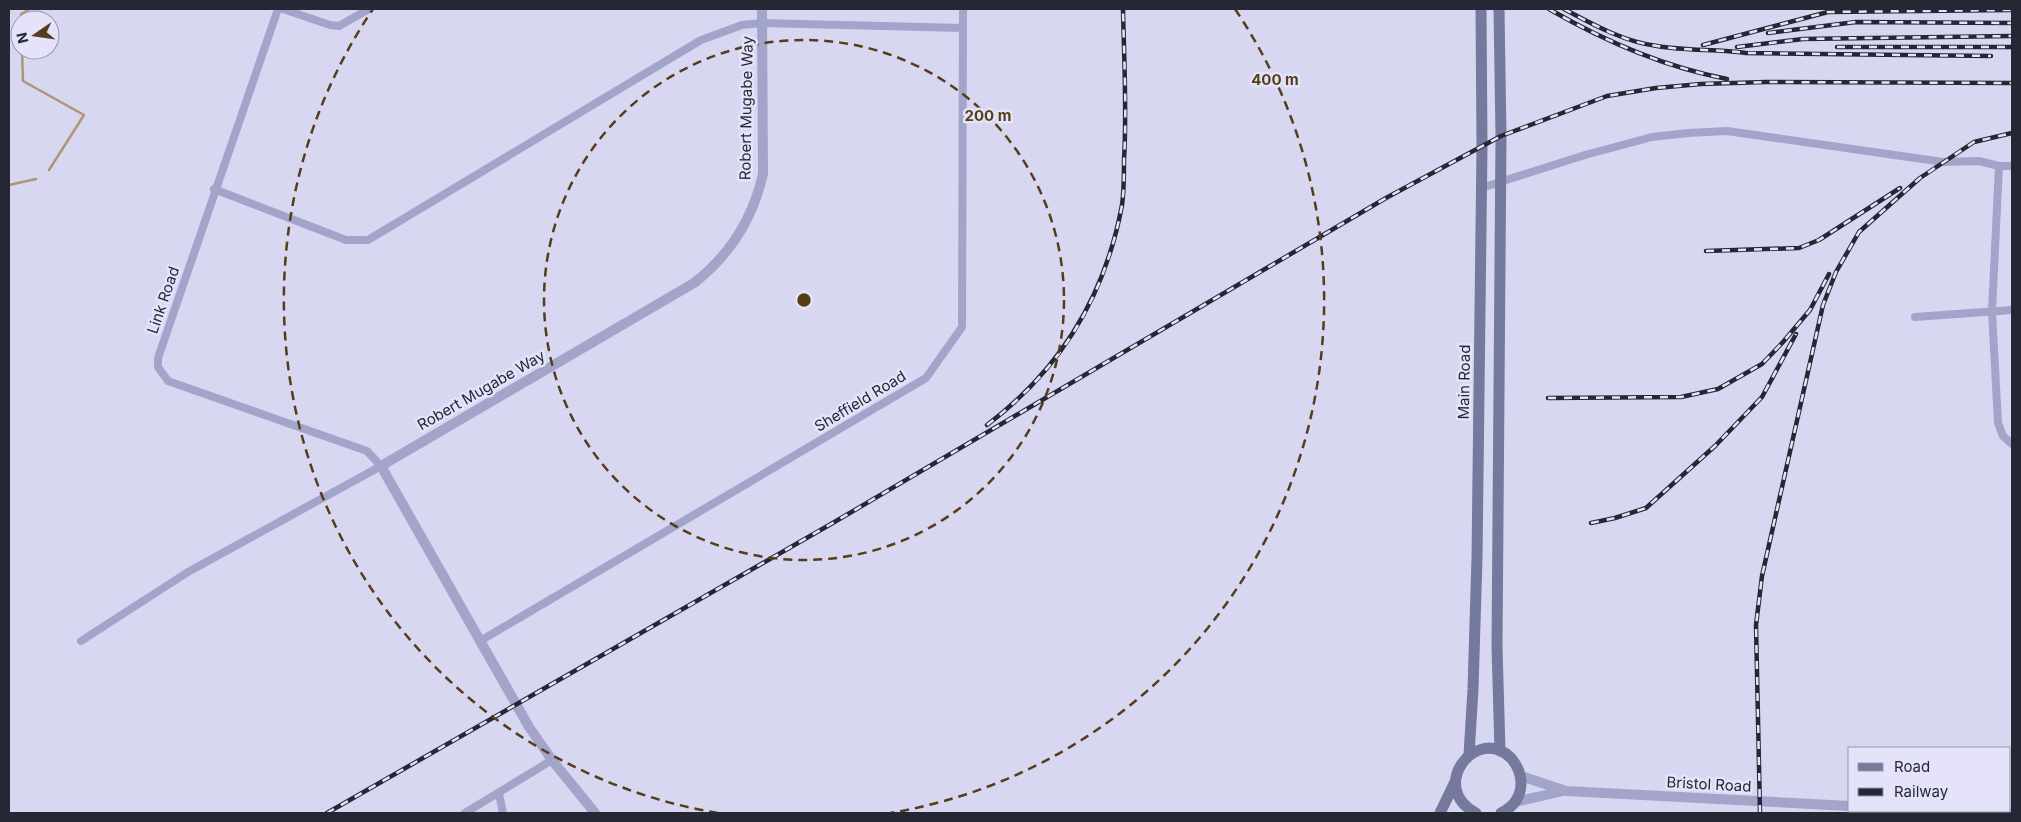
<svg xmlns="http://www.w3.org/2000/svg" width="2021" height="822" font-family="Inter,sans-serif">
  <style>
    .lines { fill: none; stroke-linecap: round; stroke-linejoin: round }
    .stream { stroke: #af9575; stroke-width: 2.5 }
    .minor { stroke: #a3a4c9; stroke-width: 8 }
    .tertiary { stroke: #a3a4c9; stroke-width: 10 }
    .secondary { stroke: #74799d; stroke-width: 11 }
    .rail-casing { stroke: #252834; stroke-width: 4.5 }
    .rail { stroke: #e4e3f9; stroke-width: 2.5; stroke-dasharray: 8; stroke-linecap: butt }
    .ring { fill: none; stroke: #563d1a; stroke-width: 2.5; stroke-dasharray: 9 6 }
    .labels { text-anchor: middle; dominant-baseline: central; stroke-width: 5; stroke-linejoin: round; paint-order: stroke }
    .street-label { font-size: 15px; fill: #252834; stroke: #e4e3f9 }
    .centre { fill: #563d1a; stroke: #e4e3f9; stroke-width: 2.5 }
    .ring-label { font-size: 15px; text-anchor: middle; font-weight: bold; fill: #563d1a; stroke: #e4e3f9; stroke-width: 5; stroke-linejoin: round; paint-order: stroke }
  </style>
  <rect width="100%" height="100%" fill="#d8d7f1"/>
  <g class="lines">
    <g class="stream">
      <polyline points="21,20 21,14 30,9"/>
      <polyline points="22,50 23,81 84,115 49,170"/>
      <polyline points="9,185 36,179"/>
    </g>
    <g class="minor">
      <polyline points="283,9 330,25 339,26 369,9"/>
      <polyline points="1999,166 1992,311 1998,423 2003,436 2012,444"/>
      <polyline points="1481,188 1585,155 1652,137 1688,133 1727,131 1943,162 1979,161 1999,166 2012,166"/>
      <polyline points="214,189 346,240 368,240 701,40 742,25 762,23 963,28"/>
      <polyline points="1915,317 2012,310"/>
      <polyline points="81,641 188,572 381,466 367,451 168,381 158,367 158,358 278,9"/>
      <polyline points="480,641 926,378 962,327 963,9"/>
      <polyline points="499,794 503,813"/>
      <polyline points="465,813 552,760"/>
    </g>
    <g class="tertiary">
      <polyline points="1521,776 1566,791 1850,806"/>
      <polyline points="1515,802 1563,791"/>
      <polyline points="1969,811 2012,813"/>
      <path d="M595,813l-43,-53 -23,-33 -148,-261 313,-183c36,-28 59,-65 69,-109l-1,-165"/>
    </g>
    <g class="secondary">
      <polyline points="1499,9 1501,136 1497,647 1500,751"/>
      <polyline points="1469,755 1473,689 1477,558 1482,146 1481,9"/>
      <polyline points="1440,813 1455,782"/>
      <path d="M1476,813c-49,-26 1,-89 35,-55 6,7 10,15 10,25 0,14 -8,24 -20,30"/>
    </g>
    <defs>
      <g id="rail">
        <path d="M1549,9c55,32 116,58 178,70"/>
        <path d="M1564,9c28,15 60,33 93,37 29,5 59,3 89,7l245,3"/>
        <polyline points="1768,33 1856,22 2012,23"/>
        <polyline points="1703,45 1828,12 2012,10"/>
        <polyline points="1737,47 1803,39 2012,36"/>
        <polyline points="1837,47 2012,47"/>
        <polyline points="1706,251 1799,248 1819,240 1900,188"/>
        <polyline points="1548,398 1681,397 1718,389 1762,364 1783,342 1810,310 1829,274"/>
        <path d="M987,425c74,-56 118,-128 135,-220 2,-14 2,-30 2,-45 3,-50 0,-101 -1,-151"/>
        <polyline points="1591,523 1615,518 1646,508 1715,446 1762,397 1796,334"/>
        <polyline points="327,813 831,524 1386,198 1501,136 1607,96 1656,88 1701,84 1766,82 2012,83"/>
        <polyline points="1760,813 1756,625 1762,576 1823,305 1836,272 1859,232 1920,178 1974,142 2012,133"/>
      </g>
    </defs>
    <use href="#rail" class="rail-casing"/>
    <use href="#rail" class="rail"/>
  </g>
  <g class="ring">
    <circle cx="804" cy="300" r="260"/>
    <path d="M718 813A520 520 0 0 1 373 9M1235 9A520 520 0 0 1 890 813"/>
  </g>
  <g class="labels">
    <g class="street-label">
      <text transform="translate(746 108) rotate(-89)">Robert Mugabe Way</text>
      <text transform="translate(163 300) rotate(-71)">Link Road</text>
      <text transform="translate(1464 382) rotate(-89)">Main Road</text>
      <text transform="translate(481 390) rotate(-30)">Robert Mugabe Way</text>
      <text transform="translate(860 401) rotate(-31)">Sheffield Road</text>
      <text transform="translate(1709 784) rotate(3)">Bristol Road</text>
    </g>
  </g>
  <circle cx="804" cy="300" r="8" class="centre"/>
  <g class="ring-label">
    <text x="1275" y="85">400 m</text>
    <text x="988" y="121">200 m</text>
  </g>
  <rect width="2021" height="822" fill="none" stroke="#252834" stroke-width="20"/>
  <rect x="1848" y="747" width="162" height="65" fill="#e4e3f9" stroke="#9898aa"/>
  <rect x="1858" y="763" width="25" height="8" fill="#74799d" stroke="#9898aa"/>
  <text x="1894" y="772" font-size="15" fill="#252834">Road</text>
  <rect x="1858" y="788" width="25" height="8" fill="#252834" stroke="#9898aa"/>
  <text x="1894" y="797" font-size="15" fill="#252834">Railway</text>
  <g transform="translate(35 35) rotate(257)"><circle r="24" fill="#e4e3f9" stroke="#9898aa"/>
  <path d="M0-4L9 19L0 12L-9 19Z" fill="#563d1a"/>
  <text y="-8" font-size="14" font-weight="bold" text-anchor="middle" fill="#252834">N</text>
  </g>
</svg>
